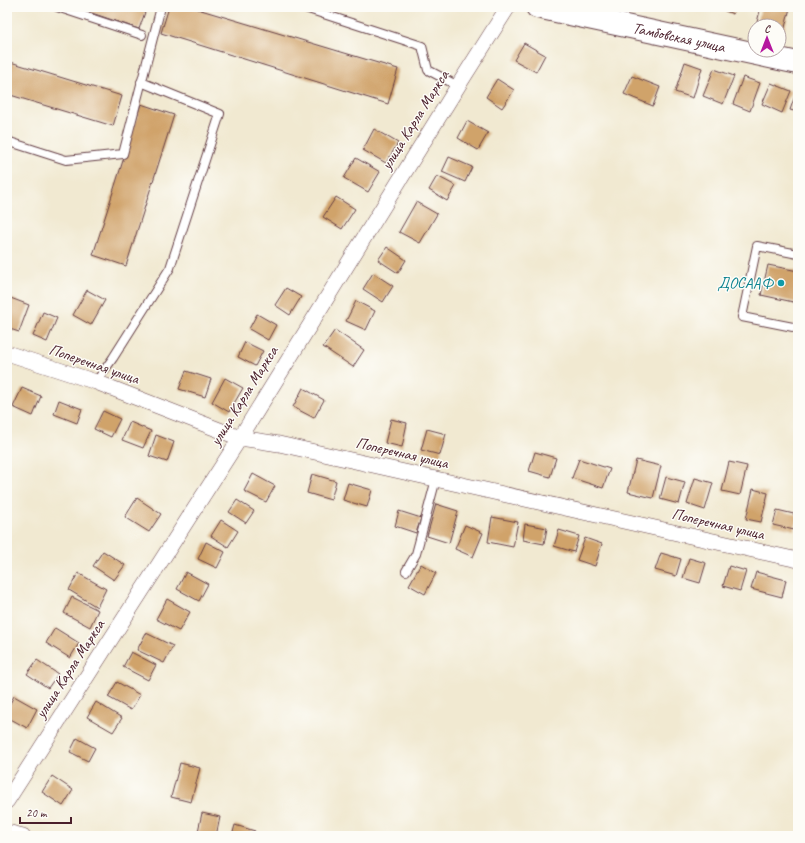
<svg xmlns="http://www.w3.org/2000/svg" width="805" height="843" font-family="Caveat,sans-serif">
  <style>
    .building { fill: #d0a36b }
    .lines { fill: none; stroke-linecap: round; stroke-linejoin: round }
    .service-casing { stroke: #633d44; stroke-width: 10 }
    .minor-casing { stroke: #633d44; stroke-width: 16 }
    .primary-casing { stroke: #633d44; stroke-width: 24 }
    .service { stroke: #fff; stroke-width: 8 }
    .minor { stroke: #fff; stroke-width: 15 }
    .primary { stroke: #fff; stroke-width: 22 }
    .culture-dot { fill: #0f9aa8; stroke: #fdfcf7; stroke-width: 1.5 }
    .labels { text-anchor: middle; dominant-baseline: central; stroke-width: 3; stroke-linejoin: round; paint-order: stroke }
    .street-label { font-size: 16px; fill: #4a1f2b; stroke: #fdfcf7 }
    .culture-label { font-size: 16px; fill: #0d838f; stroke: #fdfcf7; text-anchor: end }
  </style>
  <rect width="100%" height="100%" fill="#fdfcf7"/>
  <filter id="ink" filterUnits="userSpaceOnUse"><feTurbulence type="fractalNoise" baseFrequency=".025" numOctaves="2"/><feDisplacementMap in="SourceGraphic" scale="8" xChannelSelector="R" yChannelSelector="G"/><feConvolveMatrix kernelMatrix="1 2 1 2 8 2 1 2 1" color-interpolation-filters="sRGB"/></filter>
  <filter id="wash" filterUnits="userSpaceOnUse"><feTurbulence type="fractalNoise" baseFrequency=".012" numOctaves="4" result="noise"/><feDisplacementMap in="SourceGraphic" scale="16" xChannelSelector="R" yChannelSelector="G"/><feGaussianBlur stdDeviation="0.9" result="paint"/><feColorMatrix in="noise" values="0 0 0 0 0 0 0 0 0 0 0 0 0 0 0 0 0 1.4 0 .05"/><feComposite in="paint" operator="in"/></filter>
  <g filter="url(#wash)">
    <rect width="100%" height="100%" fill="#f1e9d1"/>
    <g id="blocks">
      <g class="building">
        <polygon points="74,7 147,7 139,29"/>
        <polygon points="169,7 191,7 398,69 388,104 161,33"/>
        <polygon points="715,7 736,7 733,14"/>
        <polygon points="761,7 787,7 790,8 783,35 779,34 779,26 756,26"/>
        <polygon points="524,43 545,55 536,72 514,60"/>
        <polygon points="7,61 122,96 113,126 7,94"/>
        <polygon points="685,62 702,68 693,98 675,92"/>
        <polygon points="714,69 734,76 723,104 703,96"/>
        <polygon points="632,76 660,87 653,106 624,94"/>
        <polygon points="743,77 760,83 750,111 733,104"/>
        <polygon points="497,79 514,90 502,108 486,97"/>
        <polygon points="771,83 791,91 782,113 762,104"/>
        <polygon points="798,87 798,112 790,110"/>
        <polygon points="141,104 174,115 126,266 93,255"/>
        <polygon points="467,121 488,133 478,150 458,138"/>
        <polygon points="374,129 398,143 386,163 363,150"/>
        <polygon points="449,157 472,167 465,182 442,172"/>
        <polygon points="356,158 380,172 368,192 344,178"/>
        <polygon points="437,176 456,186 447,201 429,190"/>
        <polygon points="336,197 355,209 342,229 323,217"/>
        <polygon points="416,202 437,214 420,243 399,232"/>
        <polygon points="387,247 406,260 398,273 378,260"/>
        <polygon points="768,265 798,271 798,303 761,295"/>
        <polygon points="373,273 393,286 383,302 363,289"/>
        <polygon points="286,288 301,297 290,315 275,305"/>
        <polygon points="87,290 105,300 91,325 73,315"/>
        <polygon points="8,297 29,305 19,332 7,328 7,300"/>
        <polygon points="356,301 375,311 366,330 346,321"/>
        <polygon points="43,312 57,318 47,342 33,336"/>
        <polygon points="257,314 276,325 268,340 249,329"/>
        <polygon points="335,330 364,350 353,367 323,347"/>
        <polygon points="245,342 263,351 255,366 238,357"/>
        <polygon points="186,371 211,379 205,397 179,389"/>
        <polygon points="225,378 243,388 229,412 212,402"/>
        <polygon points="22,388 41,396 33,416 13,407"/>
        <polygon points="303,388 324,400 314,418 293,407"/>
        <polygon points="59,400 82,409 77,423 54,414"/>
        <polygon points="103,411 120,419 111,437 94,429"/>
        <polygon points="391,419 407,423 402,447 385,443"/>
        <polygon points="130,422 151,431 143,448 122,440"/>
        <polygon points="427,429 446,434 440,455 421,450"/>
        <polygon points="156,435 174,442 167,462 149,456"/>
        <polygon points="535,452 556,458 550,477 529,471"/>
        <polygon points="579,459 610,469 603,488 572,478"/>
        <polygon points="636,460 661,466 653,498 628,492"/>
        <polygon points="729,462 747,466 740,495 722,491"/>
        <polygon points="253,474 275,486 266,502 244,491"/>
        <polygon points="312,474 336,481 331,500 307,493"/>
        <polygon points="666,477 685,482 679,504 660,499"/>
        <polygon points="695,478 713,483 705,510 687,504"/>
        <polygon points="348,483 372,490 367,507 343,500"/>
        <polygon points="753,489 768,493 761,522 746,519"/>
        <polygon points="137,498 161,514 149,532 125,517"/>
        <polygon points="237,500 254,511 246,523 229,512"/>
        <polygon points="436,504 458,511 449,543 427,536"/>
        <polygon points="777,510 798,515 794,530 773,525"/>
        <polygon points="399,511 421,518 416,533 395,526"/>
        <polygon points="492,517 518,522 513,547 488,542"/>
        <polygon points="221,520 238,531 228,547 211,536"/>
        <polygon points="525,524 547,528 544,544 523,540"/>
        <polygon points="465,525 483,533 473,557 455,549"/>
        <polygon points="559,530 579,536 574,552 554,546"/>
        <polygon points="585,538 602,544 595,566 577,560"/>
        <polygon points="206,542 225,552 217,568 198,559"/>
        <polygon points="103,551 125,565 114,580 93,566"/>
        <polygon points="661,553 681,559 676,576 655,570"/>
        <polygon points="689,558 706,563 700,583 683,578"/>
        <polygon points="421,564 436,573 425,594 409,585"/>
        <polygon points="729,566 746,571 740,591 723,586"/>
        <polygon points="186,572 208,584 199,601 177,589"/>
        <polygon points="756,572 786,580 782,597 751,589"/>
        <polygon points="78,573 106,589 97,607 69,590"/>
        <polygon points="72,597 98,610 90,627 64,613"/>
        <polygon points="167,599 190,612 179,631 156,619"/>
        <polygon points="55,628 79,643 70,658 46,643"/>
        <polygon points="146,633 173,646 164,663 137,650"/>
        <polygon points="131,652 156,665 148,680 123,667"/>
        <polygon points="37,660 58,674 48,688 27,674"/>
        <polygon points="117,682 140,695 131,710 108,697"/>
        <polygon points="14,696 37,709 27,728 7,717 7,709"/>
        <polygon points="96,702 122,718 113,732 87,717"/>
        <polygon points="77,738 95,748 88,761 70,752"/>
        <polygon points="180,763 200,768 191,802 171,797"/>
        <polygon points="52,776 73,790 63,806 42,792"/>
        <polygon points="202,813 220,817 216,836 197,836"/>
        <polygon points="235,825 255,831 253,836 232,836"/>
      </g>
    </g>
  </g>
  <g filter="url(#ink)">
    <use href="#blocks" fill-opacity="0" stroke="#633d44" stroke-width="1"/>
    <g class="lines">
      <defs>
        <g id="service">
          <polyline points="57,7 142,35"/>
          <polyline points="302,7 422,46 428,70 458,86"/>
          <polyline points="7,138 10,142 66,160 123,154 161,7"/>
          <polyline points="798,254 757,246 742,317 798,328"/>
          <polyline points="96,382 113,358 170,268 220,114 141,82"/>
          <polyline points="406,571 416,554 436,479"/>
        </g>
        <g id="minor">
          <polyline points="7,353 96,382 240,438 279,444 798,560"/>
          <polyline points="7,801 240,438 458,86 508,7"/>
          <polyline points="7,832 23,836"/>
        </g>
        <g id="primary">
          <path id="s1" d="M537,7l261,56"/>
        </g>
      </defs>
      <use href="#service" class="service-casing"/>
      <use href="#minor" class="minor-casing"/>
      <use href="#primary" class="primary-casing"/>
      <use href="#service" class="service"/>
      <use href="#minor" class="minor"/>
      <use href="#primary" class="primary"/>
    </g>
  </g>
  <circle class="culture-dot" cx="781" cy="283" r="4"/>
  <g class="labels">
    <g class="street-label">
      <text stroke="none"><textPath href="#s1" startOffset="145">Тамбовская улица</textPath></text>
      <text transform="translate(415 120) rotate(-58)">улица Карла Маркса</text>
      <text transform="translate(94 364) rotate(19)">Поперечная улица</text>
      <text transform="translate(244 396) rotate(-58)">улица Карла Маркса</text>
      <text transform="translate(402 453) rotate(13)">Поперечная улица</text>
      <text transform="translate(718 524) rotate(13)">Поперечная улица</text>
      <text transform="translate(70 669) rotate(-57)">улица Карла Маркса</text>
    </g>
    <g class="culture-label">
      <text x="773" y="283">ДОСААФ</text>
    </g>
  </g>
  <rect width="805" height="843" fill="none" stroke="#fdfcf7" stroke-width="24"/>
  <g transform="translate(767 38)"><circle r="19" fill="#fdfcf7" stroke="#b5a4a5"/>
  <path d="M0-3L7 15L0 10L-7 15Z" fill="#b5179e"/>
  <text y="-6" font-size="11" font-weight="bold" text-anchor="middle" fill="#4a1f2b">С</text>
  </g>
  <path d="M20 817v6h51v-6" fill="none" stroke="#4a1f2b" stroke-width="2"/>
  <text x="26" y="817" font-size="12" fill="#4a1f2b" stroke="#fdfcf7" stroke-width="3" paint-order="stroke">20 m</text>
</svg>
